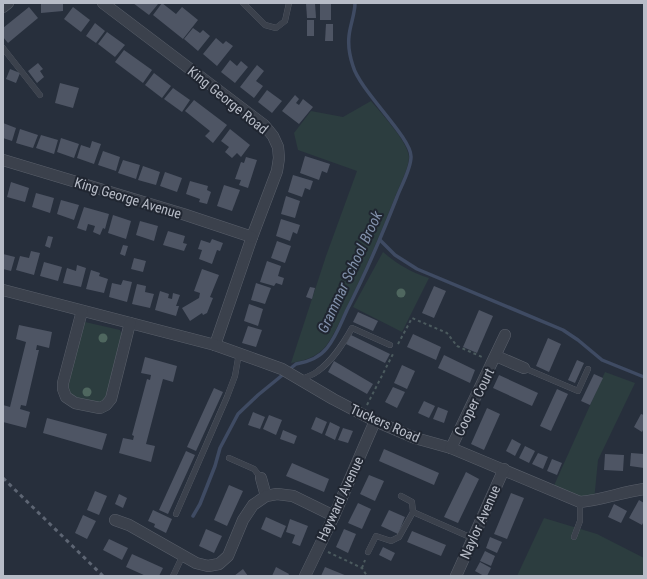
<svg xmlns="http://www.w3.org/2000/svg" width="647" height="579" font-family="'Roboto Condensed',sans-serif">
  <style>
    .green { fill: #2c3d3f }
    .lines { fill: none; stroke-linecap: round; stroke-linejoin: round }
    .stream { stroke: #3f4b63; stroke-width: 3.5 }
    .building { fill: #4e5564 }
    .service-casing { stroke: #595f6a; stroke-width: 6 }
    .minor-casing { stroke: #595f6a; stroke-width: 12 }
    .path { stroke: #4b5a5e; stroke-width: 2; stroke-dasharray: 3 3; stroke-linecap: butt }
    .service { stroke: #3b414c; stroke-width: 5.5 }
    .minor { stroke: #3b414c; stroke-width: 11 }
    .rail { stroke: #5d6573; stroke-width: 3; stroke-dasharray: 4 4; stroke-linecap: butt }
    .tree { fill: #4f675f }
    .labels { text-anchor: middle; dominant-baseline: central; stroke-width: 4; stroke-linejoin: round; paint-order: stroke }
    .street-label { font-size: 14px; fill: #b7bcc7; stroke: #202631 }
    .water-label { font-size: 15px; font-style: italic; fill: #8291ab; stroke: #202631 }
  </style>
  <rect width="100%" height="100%" fill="#272f3c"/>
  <g class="green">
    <path d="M371,101c10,12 37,41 38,56 0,12 -11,31 -15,43 -15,37 -30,73 -48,109 -6,12 -12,26 -20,37 -9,11 -23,15 -35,17l35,-107 31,-85 -59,-21 -4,-17 17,-22 32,6z"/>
    <path d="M383,252c14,12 29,21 46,26l-27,54 -49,-25z"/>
    <polygon points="85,322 120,330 121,333 121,340 106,399 100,403 76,399 72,397 67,385"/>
    <polygon points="605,372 635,383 598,460 594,501 552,490"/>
    <polygon points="544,518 597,534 644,558 644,576 517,576"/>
  </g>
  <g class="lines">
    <g class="stream">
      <polyline points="380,240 395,255 417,269 563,330 578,340 602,360 644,377"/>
      <path d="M193,516l7,-12 15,-38 5,-18 18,-34 20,-19 38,-31c12,-2 24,-7 31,-16 9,-11 14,-25 20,-38 19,-37 35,-75 50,-113 4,-11 14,-28 14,-40 1,-19 -51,-66 -58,-91 -3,-9 -5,-21 -4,-30 1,-11 6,-22 6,-33"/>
    </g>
  </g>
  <g class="building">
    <polygon points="41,3 63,3 63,11 41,13"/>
    <polygon points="133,3 158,3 158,4 149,15"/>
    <polygon points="162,3 176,14 182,7 198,20 183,39 153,15"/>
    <polygon points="306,3 315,3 316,18 307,18"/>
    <rect x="320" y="3" width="11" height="17"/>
    <polygon points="29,7 38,18 8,43 3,37 3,28"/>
    <polygon points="73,7 90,20 81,32 64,19"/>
    <rect x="307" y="20" width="7" height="16"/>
    <polygon points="95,23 105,31 96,43 86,36"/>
    <polygon points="326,24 333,24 333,41 325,41"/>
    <polygon points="193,28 200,33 203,30 210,36 198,51 184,39"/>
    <polygon points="107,32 125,45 115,57 98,44"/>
    <polygon points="216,38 223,44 226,41 233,46 217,66 203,54"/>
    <polygon points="124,50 152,70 143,83 115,62"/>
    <polygon points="230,60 237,66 241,61 248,67 235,83 221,72"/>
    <polygon points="38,63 43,69 40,71 44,77 37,83 28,71"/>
    <polygon points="257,65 264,71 256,81 263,86 254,98 240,87"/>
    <polygon points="10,69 20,73 16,83 6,79"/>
    <polygon points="154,73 171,86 162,98 145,85"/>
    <polygon points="60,83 79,88 73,108 55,103"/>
    <polygon points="173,88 190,100 182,112 164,99"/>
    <polygon points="267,90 282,101 272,113 258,102"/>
    <polygon points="295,95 299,99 296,103 299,105 303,99 313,107 299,124 282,111"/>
    <polygon points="194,100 227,125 213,143 205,136 210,131 185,111"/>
    <polygon points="3,123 16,128 12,141 3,138"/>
    <polygon points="20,129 38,135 33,148 16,143"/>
    <polygon points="230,129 250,145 241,157 237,153 232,158 225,152 229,147 221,141"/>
    <polygon points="41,135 58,140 54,154 36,148"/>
    <polygon points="61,138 79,144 74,158 57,152"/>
    <polygon points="92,141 101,144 94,164 77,158 81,145 90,148"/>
    <polygon points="103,151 120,157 116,171 98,165"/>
    <polygon points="305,156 330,164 327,173 322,171 319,180 300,173"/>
    <polygon points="246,157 257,160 248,188 239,185 241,180 235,179 241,162 244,163"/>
    <polygon points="123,160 140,165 136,179 118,173"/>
    <polygon points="143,166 160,172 156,185 138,180"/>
    <polygon points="165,172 182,178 177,192 160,186"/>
    <polygon points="293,175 313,181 310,190 305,188 302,197 288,192"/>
    <polygon points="190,181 208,186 207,190 211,192 207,204 199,202 200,199 186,194"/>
    <polygon points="11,182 29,188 25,202 7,197"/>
    <polygon points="224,185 240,190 232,211 217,206"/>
    <polygon points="36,193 54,198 50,213 32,207"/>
    <polygon points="286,196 300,201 295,218 281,214"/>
    <polygon points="61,200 79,205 74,220 57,214"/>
    <polygon points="84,207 109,214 105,229 103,228 100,235 93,232 95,226 88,224 86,231 77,228"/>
    <polygon points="113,215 131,221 126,239 108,233"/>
    <polygon points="281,219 300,225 297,234 293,232 290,241 276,236"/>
    <polygon points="140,221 158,226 154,241 136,235"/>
    <polygon points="168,231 185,236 183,243 187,244 184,251 163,245"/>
    <polygon points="48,236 53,237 50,248 45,246"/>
    <polygon points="212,239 223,243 220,251 217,250 212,264 199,259 202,250 198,249 201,240 210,243"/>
    <polygon points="277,241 291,246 285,263 271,258"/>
    <polygon points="123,245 128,246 125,256 120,254"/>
    <polygon points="31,251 40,253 34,275 16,270 20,256 29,258"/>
    <polygon points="3,254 15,257 11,271 3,269"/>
    <polygon points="134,258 146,261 143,272 131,269"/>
    <polygon points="267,261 281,266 278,276 284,278 282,285 276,283 274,286 260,282"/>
    <polygon points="44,262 62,267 58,281 40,276"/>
    <polygon points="77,265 86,268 81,287 63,283 67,268 76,271"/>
    <polygon points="202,269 219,275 210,297 213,298 207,313 203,315 202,313 190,321 182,308 199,298 200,293 194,291"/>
    <polygon points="91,270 100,273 99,276 108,279 104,293 86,289"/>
    <polygon points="123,280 132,282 127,302 109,297 112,283 121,285"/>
    <polygon points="256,283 271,288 265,304 251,300"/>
    <polygon points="137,284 146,286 145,292 154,294 150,308 132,304"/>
    <polygon points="434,286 446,291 434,318 422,313"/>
    <polygon points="310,287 315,288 312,299 306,297"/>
    <polygon points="160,291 169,294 168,298 172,299 173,293 180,295 176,306 179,306 176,316 155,310"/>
    <polygon points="249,304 263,309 258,326 244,321"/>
    <polygon points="479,310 493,316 477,353 463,347"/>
    <polygon points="358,312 378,321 373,331 353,322"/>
    <polygon points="19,325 52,332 49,348 37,345 36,350 39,350 26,406 21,405 20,409 30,412 26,428 3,422 3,405 10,407 26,342 16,339"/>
    <polygon points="248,326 262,330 256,347 242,343"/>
    <polygon points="413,334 441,347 436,360 407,347"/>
    <polygon points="351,335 390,354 385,363 346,344"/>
    <polygon points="548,338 561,344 549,372 536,366"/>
    <polygon points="444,355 475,370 470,383 438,368"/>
    <polygon points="145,357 177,366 173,382 163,379 146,444 155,446 151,462 119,453 123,438 133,440 134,436 132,435 147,379 150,380 151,375 141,373"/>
    <polygon points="577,360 584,363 575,383 568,380"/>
    <polygon points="334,361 373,384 367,394 328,372"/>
    <polygon points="402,365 415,371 407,389 394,383"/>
    <polygon points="594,374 603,378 590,405 581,401"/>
    <polygon points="499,375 538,393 532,406 493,388"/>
    <polygon points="393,387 405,392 397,408 385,402"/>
    <polygon points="214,388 223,392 196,451 187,447"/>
    <polygon points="557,389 568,394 551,431 540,426"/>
    <polygon points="424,401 435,406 429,418 418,413"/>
    <polygon points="438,407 448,411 444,423 433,419"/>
    <polygon points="487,408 500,414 484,450 471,444"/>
    <polygon points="253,412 265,417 260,429 248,425"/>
    <polygon points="641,414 644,415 644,428 642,432 634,427"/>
    <polygon points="269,415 282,420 276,435 263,429"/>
    <polygon points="316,417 327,422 322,434 311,429"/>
    <polygon points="47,418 107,434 102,450 43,433"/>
    <polygon points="330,422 340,427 335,440 325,435"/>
    <polygon points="343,428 353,431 348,443 338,440"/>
    <polygon points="283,430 297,436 294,444 280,439"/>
    <polygon points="512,439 521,444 515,456 506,451"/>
    <polygon points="525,446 535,451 529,463 519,458"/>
    <polygon points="384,449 439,473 434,485 379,461"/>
    <polygon points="186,451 195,455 168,514 159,510"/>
    <polygon points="538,453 548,457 543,469 532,464"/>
    <polygon points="631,453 644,454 644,468 630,466"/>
    <polygon points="605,454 624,455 623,471 604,470"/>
    <polygon points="552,459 562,463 557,475 547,471"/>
    <polygon points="292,463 329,479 324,492 286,476"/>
    <polygon points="466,472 479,479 458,523 444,517"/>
    <polygon points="369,475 384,481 375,501 360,494"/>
    <polygon points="229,485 243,491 227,526 214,520"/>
    <polygon points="95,491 107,496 99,515 87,510"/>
    <polygon points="511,493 524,498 507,539 494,534"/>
    <polygon points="119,494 127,498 123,508 115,504"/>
    <polygon points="639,500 644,503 644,521 642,525 629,518"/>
    <polygon points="358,503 371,509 362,529 348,523"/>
    <polygon points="614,504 627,511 621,523 608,517"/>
    <polygon points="153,510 172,519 166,533 154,527 155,524 148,521"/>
    <polygon points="389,510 405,517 398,534 381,526"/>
    <polygon points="83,515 96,521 87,539 75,533"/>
    <polygon points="266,517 286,526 281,538 261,529"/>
    <polygon points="290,519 308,526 300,546 292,543 295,535 286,532"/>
    <polygon points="206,529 222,536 214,553 199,546"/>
    <polygon points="344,529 356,534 348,553 336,547"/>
    <polygon points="412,531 446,545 441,556 407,542"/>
    <polygon points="490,537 502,542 497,553 486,548"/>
    <polygon points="109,539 128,548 122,560 103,550"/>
    <polygon points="383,547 395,553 391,561 379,555"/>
    <polygon points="485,551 495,556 491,566 480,561"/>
    <polygon points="132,554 163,568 159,576 146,576 126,567"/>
    <polygon points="480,562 491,568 487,576 484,576 475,571"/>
    <polygon points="276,567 289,574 288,576 272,576"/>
    <polygon points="325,567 347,576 321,576"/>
    <polygon points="243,569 248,576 234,576"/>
  </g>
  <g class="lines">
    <defs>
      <g id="service">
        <polyline points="243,3 265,25 276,28 285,21 289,3"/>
        <polyline points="3,48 40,95"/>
        <polyline points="524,368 578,391 588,369"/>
        <path d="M300,380c6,-3 13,-5 18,-9 15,-11 25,-27 34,-43l38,17"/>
        <polyline points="229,458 254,469 261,478"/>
        <polyline points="401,496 412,502 413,512"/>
        <polyline points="176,514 227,397 235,376 239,353"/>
        <polyline points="574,537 580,521 580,502"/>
        <polyline points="368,552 376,536 391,541 399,537 413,512 472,538"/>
        <polyline points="173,576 183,555"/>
      </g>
      <g id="minor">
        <polyline points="103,3 264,125 273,136 278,147 279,158 277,171 252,237 215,345"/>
        <polyline points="3,7 8,3"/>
        <polyline points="3,160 183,214 252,237"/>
        <path d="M3,290l212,55 67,24 51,30 42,22 40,17 36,10 129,54c22,-2 42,-10 64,-13"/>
        <polyline points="82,311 63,383 63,389 66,397 75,403 100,408 106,405 111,399 130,323"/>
        <polyline points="496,356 524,368"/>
        <polyline points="451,448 505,335"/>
        <polyline points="261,478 266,496"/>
        <polyline points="115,520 129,525 196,563 208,566 219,564 228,556 243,520 253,505 266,496 277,494 293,496 334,516"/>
        <polyline points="305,576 334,516 375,421"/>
        <polyline points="456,576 504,469"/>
      </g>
    </defs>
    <use href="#service" class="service-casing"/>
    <use href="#minor" class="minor-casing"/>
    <g class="path">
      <polyline points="398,344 412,318 447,333 457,346 482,357"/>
      <polyline points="367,405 394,352"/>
      <polyline points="328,552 362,568 367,576"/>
      <polyline points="362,568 365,560"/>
    </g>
    <use href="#service" class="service"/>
    <use href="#minor" class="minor"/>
    <polyline class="rail" points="3,478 103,576"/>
  </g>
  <g class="tree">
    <circle cx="401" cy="293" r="4.5"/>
    <circle cx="103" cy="338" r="4.5"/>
    <circle cx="87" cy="392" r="4.5"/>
  </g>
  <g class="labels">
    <g class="street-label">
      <text transform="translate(228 100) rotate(39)">King George Road</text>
      <text transform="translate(128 198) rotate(17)">King George Avenue</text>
      <text transform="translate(474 402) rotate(-64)">Cooper Court</text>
      <text transform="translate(385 423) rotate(24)">Tuckers Road</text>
      <text transform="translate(340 499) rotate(-65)">Hayward Avenue</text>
      <text transform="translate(480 522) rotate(-66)">Naylor Avenue</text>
    </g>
    <g class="water-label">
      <text transform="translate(350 272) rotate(-65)">Grammar School Brook</text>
    </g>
  </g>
  <rect width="647" height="579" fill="none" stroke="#b7bcc7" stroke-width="8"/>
</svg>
